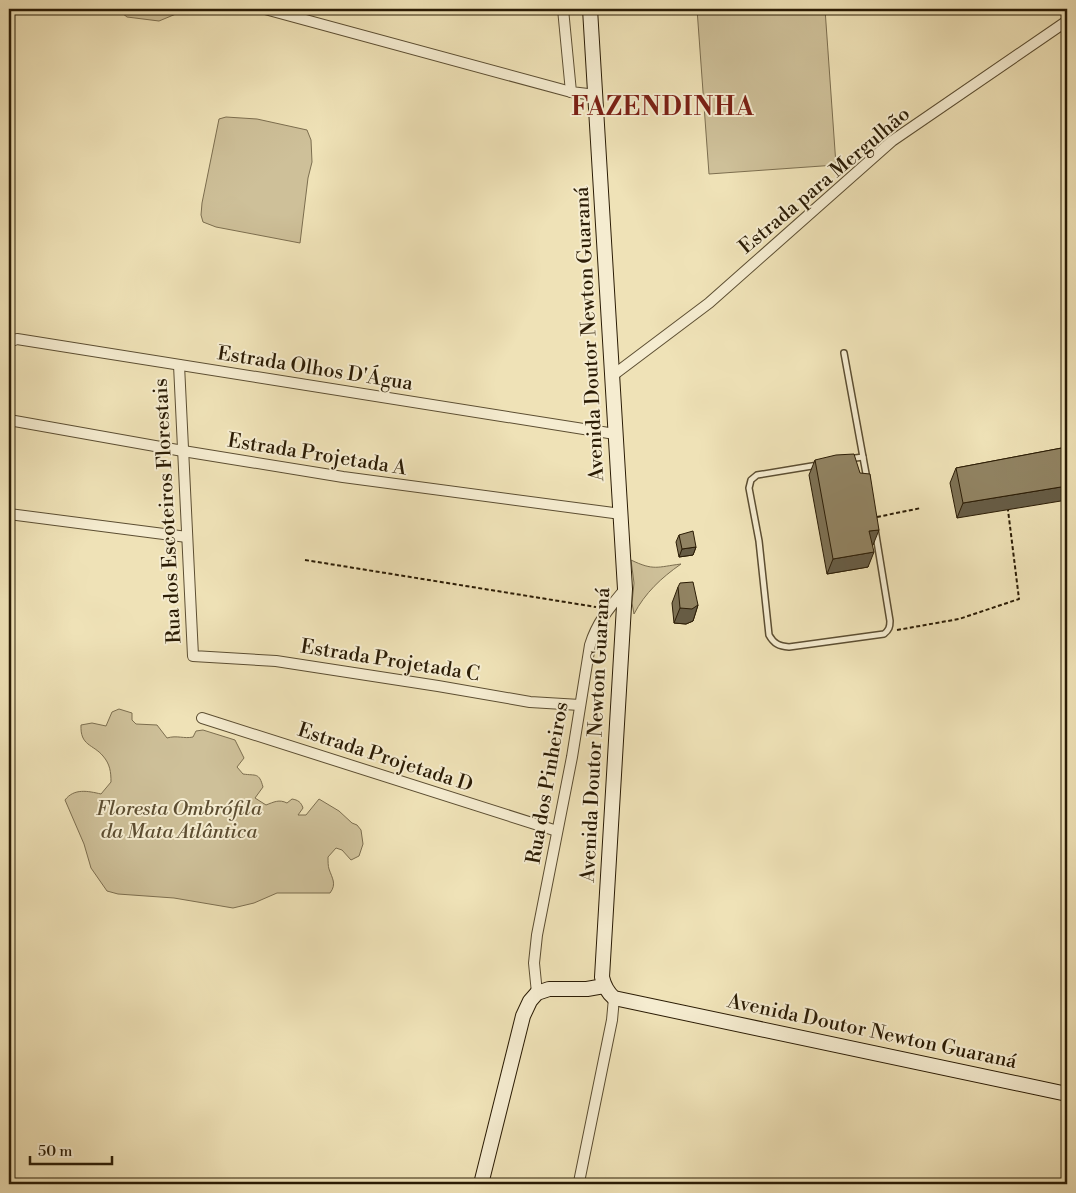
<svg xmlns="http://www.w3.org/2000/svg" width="1076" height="1193" font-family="'Libre Bodoni',serif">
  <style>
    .green { fill: #cec099; stroke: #7c6e4f }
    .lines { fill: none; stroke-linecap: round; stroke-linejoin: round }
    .lane-casing { stroke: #5c4e32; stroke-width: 8 }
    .street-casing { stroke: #5c4e32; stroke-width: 12 }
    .secondary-casing { stroke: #2b1c05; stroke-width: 16 }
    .path { stroke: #2b1c05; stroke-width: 2; stroke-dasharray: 4 2.5; stroke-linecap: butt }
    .lane { stroke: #f5ecd0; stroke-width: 5 }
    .street { stroke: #f5ecd0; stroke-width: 10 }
    .secondary { stroke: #f5ecd0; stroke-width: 14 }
    .wall { fill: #7d7154; stroke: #2b1c05 }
    .shaded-wall { fill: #665c45; stroke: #2b1c05 }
    .building { fill: #918362; stroke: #2b1c05 }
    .labels { text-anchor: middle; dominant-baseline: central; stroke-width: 4; stroke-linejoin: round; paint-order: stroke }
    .street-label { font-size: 20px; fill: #2b1c05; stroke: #f5ecd0 }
    .park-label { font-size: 20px; font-style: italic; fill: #5c4d31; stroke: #f5ecd0 }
    .district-label { font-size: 25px; font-weight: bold; letter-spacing: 1px; fill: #7a1f14; stroke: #f5ecd0 }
  </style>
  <rect width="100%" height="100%" fill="#efe2b7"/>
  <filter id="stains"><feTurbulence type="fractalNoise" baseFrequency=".004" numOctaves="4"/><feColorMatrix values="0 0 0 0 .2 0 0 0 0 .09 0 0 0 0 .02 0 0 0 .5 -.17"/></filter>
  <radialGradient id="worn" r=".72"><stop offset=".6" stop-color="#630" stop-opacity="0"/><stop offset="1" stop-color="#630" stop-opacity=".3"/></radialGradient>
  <g class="green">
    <polygon points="117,9 188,9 159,21 127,17"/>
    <polygon points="697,9 825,9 836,165 709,174"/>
    <polygon points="226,117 257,119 307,130 311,140 312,162 308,178 300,243 216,227 203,222 201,215 202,203 219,119"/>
    <path d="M631,560c23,11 26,7 50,4 -20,14 -36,29 -47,50l-2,-11 2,-20z"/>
    <path d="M119,709l13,4v7l4,4 21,1 10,13c10,-3 17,1 26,-1l3,-6 7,-1 32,10 9,18 -7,9 6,7c13,2 16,-2 20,13l-8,11 11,7c8,-3 13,-6 21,-2l5,-4c6,1 9,3 11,9l-5,7h8l13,-16 20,12 13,12 5,2 4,5 2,14 -4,12 -8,4 -9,-10 -6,-2 -8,9c0,4 0,9 1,12 3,9 8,15 1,24h-53l-23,10 -21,5 -59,-10 -56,-4 -11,-3 -16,-23 -7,-24 -19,-44c9,-12 23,-9 36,-6l10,-12c0,-10 -1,-18 -8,-26 -10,-12 -23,-10 -22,-31l11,-2 14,3 6,-14z"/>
  </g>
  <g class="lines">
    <defs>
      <g id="lane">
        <polyline points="844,353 867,479"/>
        <polyline points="848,459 863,457"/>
        <path d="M818,465l-61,10 -6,5 -2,8 10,53 10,94c5,9 10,11 20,12l95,-13c5,-4 6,-7 6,-13l-15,-92"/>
      </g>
      <g id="street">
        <polyline points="265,9 571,92"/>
        <polyline points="563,9 571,92 596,95"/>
        <polyline points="9,342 17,339 615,434"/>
        <polyline points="179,365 193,656 276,661 438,686 530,702 580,705"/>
        <polyline points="612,376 709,303 892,141 1067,21"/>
        <polyline points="9,420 183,451 343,477 621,514"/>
        <polyline points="9,514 187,537"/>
        <polyline points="202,718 557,831"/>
        <path d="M537,993l-3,-30 3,-28 35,-178 18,-112c7,-23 20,-38 35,-56"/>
        <polyline points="579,1182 612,1020 614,998"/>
      </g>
      <g id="secondary">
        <path d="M590,9l35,580 -23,388c2,9 5,15 12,21l453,96"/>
        <polyline points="481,1184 523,1016 530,1001 537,993 549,989 587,989 604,986"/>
      </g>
    </defs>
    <use href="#lane" class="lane-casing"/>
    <use href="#street" class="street-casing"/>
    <use href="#secondary" class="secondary-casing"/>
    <g class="path">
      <polyline points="877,517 921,508"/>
      <polyline points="305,560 596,607"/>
      <polyline points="897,630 959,619 1019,599 1008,510"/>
    </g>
    <use href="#lane" class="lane"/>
    <use href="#street" class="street"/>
    <use href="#secondary" class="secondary"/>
  </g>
  <g class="wall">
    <polygon points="1067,447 957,518 950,483 956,468"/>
    <polygon points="815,460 873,545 872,545 868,567 827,574 809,475"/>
    <polygon points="679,535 696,547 693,555 679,557 676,542"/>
    <polygon points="678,587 698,605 693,621 686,624 674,623 672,603"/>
  </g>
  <g class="shaded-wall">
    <polygon points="1067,486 1067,500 957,518 963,503"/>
    <polygon points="879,530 873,545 863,546 869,531"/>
    <polygon points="696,547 693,555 679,557 682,549"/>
    <polygon points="874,552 868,567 827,574 833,559"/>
    <polygon points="698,605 693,621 686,624 674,623 680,608"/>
  </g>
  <g class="building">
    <polygon points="1067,447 1067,486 963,503 956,468"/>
    <polygon points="854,454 860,473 870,474 879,530 869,531 874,552 833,559 815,460 836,455"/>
    <polygon points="693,531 696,547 682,549 679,535"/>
    <polygon points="693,582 698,605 692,609 680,608 678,587 680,583"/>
  </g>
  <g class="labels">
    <g class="street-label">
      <text transform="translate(825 181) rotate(-40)">Estrada para Mergulhão</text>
      <text transform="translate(590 334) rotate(-93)">Avenida Doutor Newton Guaraná</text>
      <text transform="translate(315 369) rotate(9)">Estrada Olhos D'Água</text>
      <text transform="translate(317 455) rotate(9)">Estrada Projetada A</text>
      <text transform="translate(168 511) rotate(-93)">Rua dos Escoteiros Florestais</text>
      <text transform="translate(390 661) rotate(9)">Estrada Projetada C</text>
      <text transform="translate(596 735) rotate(-87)">Avenida Doutor Newton Guaraná</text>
      <text transform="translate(385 758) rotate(18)">Estrada Projetada D</text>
      <text transform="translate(548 783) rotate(-80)">Rua dos Pinheiros</text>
      <text transform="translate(872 1032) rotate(12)">Avenida Doutor Newton Guaraná</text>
    </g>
    <g class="park-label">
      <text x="179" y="809">Floresta Ombrófila<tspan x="179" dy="23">da Mata Atlântica</tspan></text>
    </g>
    <g class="district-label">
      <text x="663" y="107">FAZENDINHA</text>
    </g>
  </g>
  <rect width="1076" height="1193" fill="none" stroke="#efe2b7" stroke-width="30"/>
  <rect x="10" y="10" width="1056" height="1173" fill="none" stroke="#2b1c05" stroke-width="2.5"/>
  <rect x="15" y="15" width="1046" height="1163" fill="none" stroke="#2b1c05"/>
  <path d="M30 1156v8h82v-8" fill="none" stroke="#2b1c05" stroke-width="2.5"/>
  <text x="38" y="1156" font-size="15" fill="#2b1c05" stroke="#f5ecd0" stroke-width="4" paint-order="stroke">50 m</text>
  <rect width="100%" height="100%" filter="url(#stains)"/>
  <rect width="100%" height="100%" fill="url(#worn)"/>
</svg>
